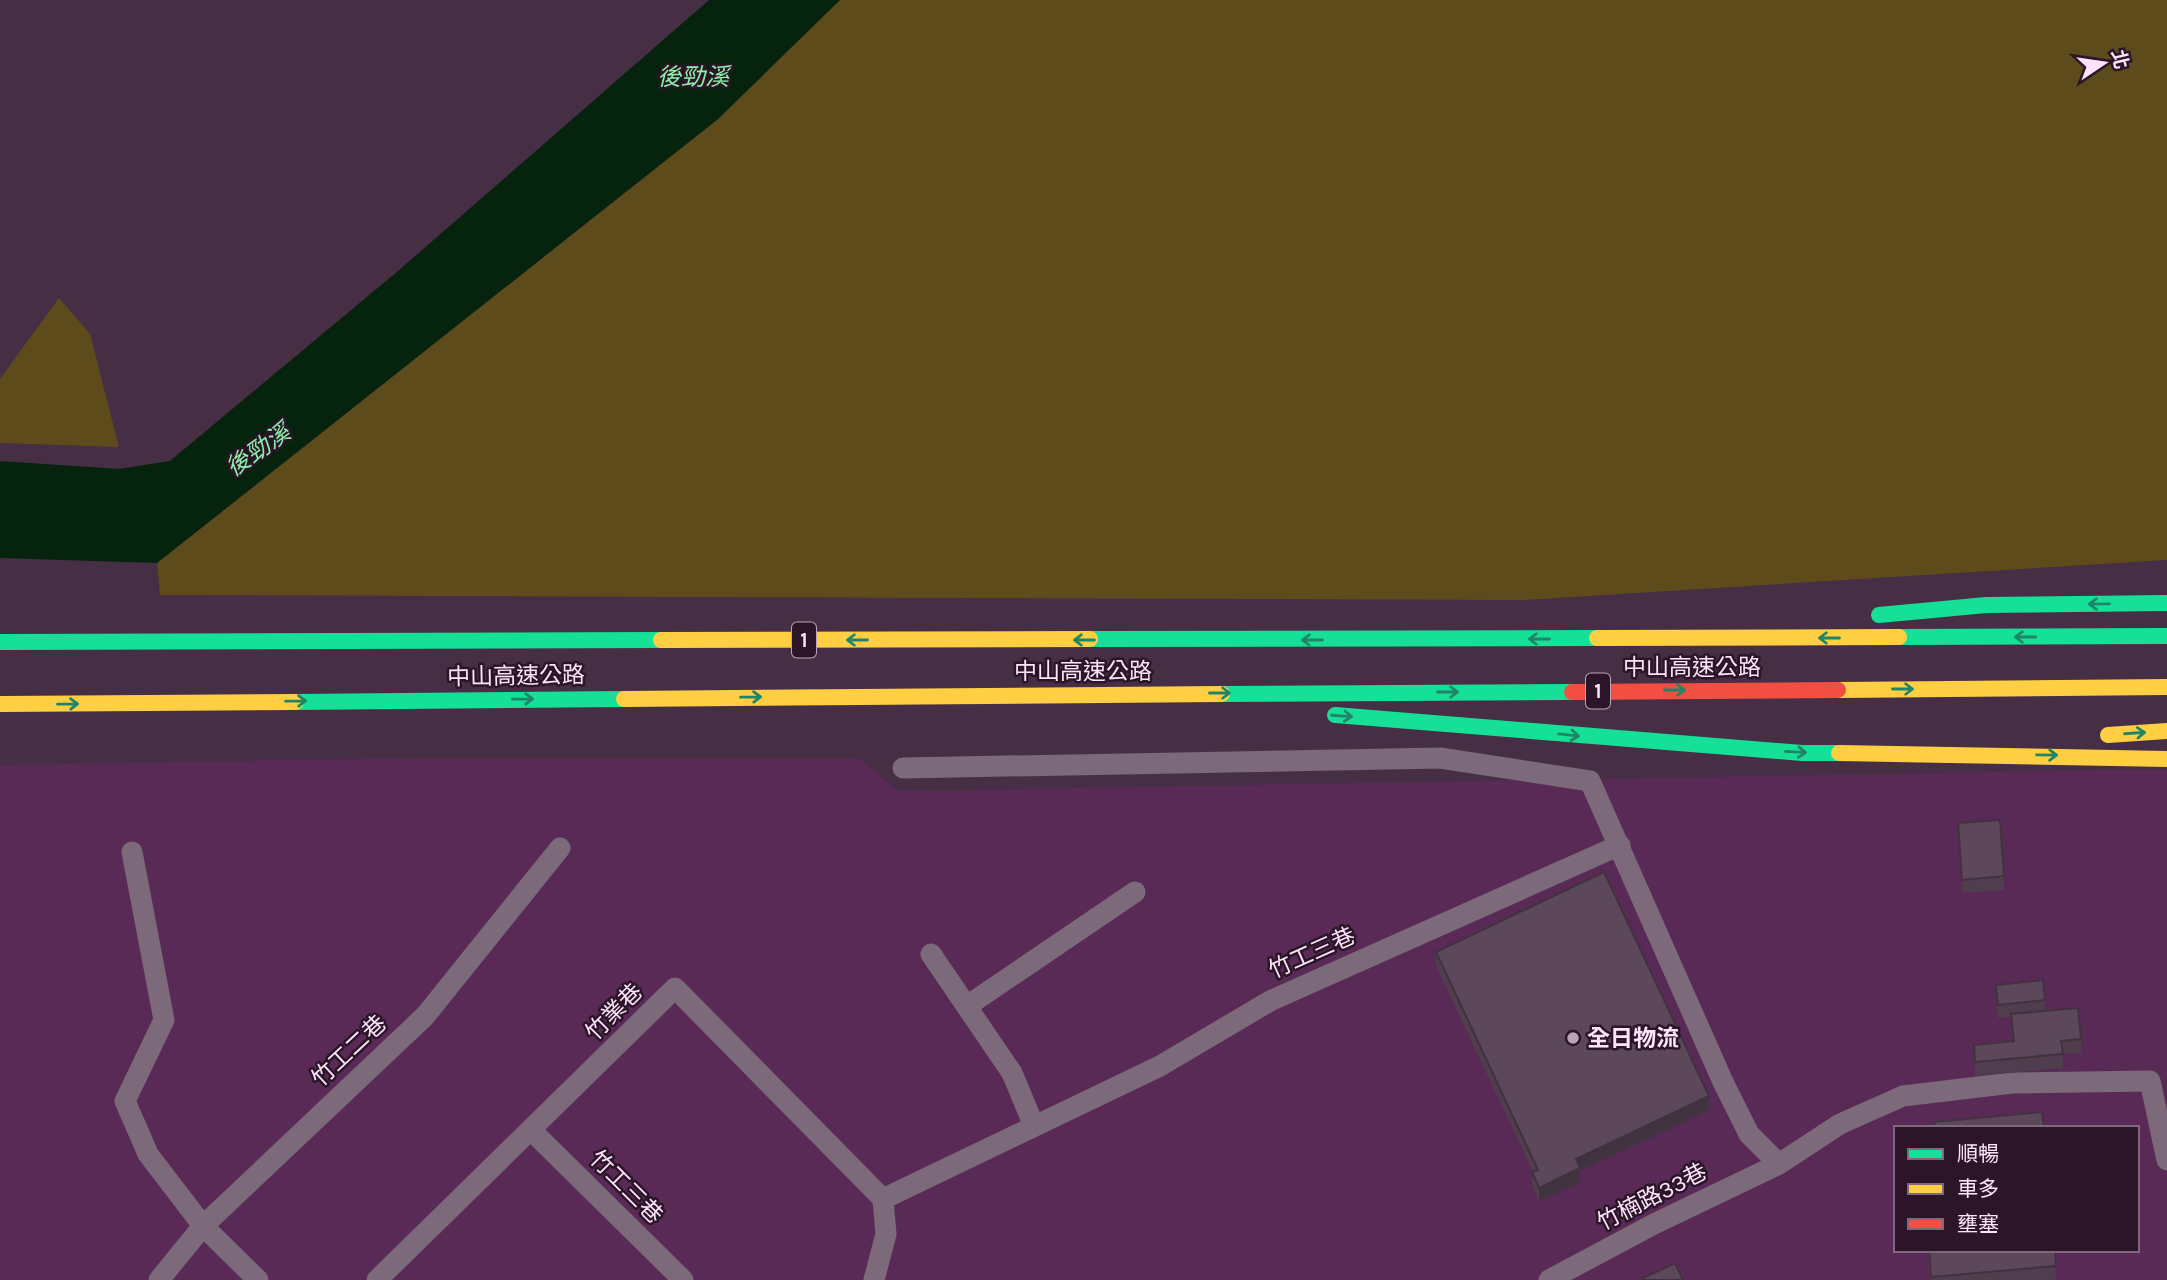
<svg xmlns="http://www.w3.org/2000/svg" width="2167" height="1280" font-family="Karla,'Noto Sans TC',sans-serif">
  <style>
    .built { fill: #5a2a56; fill-rule: evenodd }
    .green { fill: #5d4b1c }
    .water { fill: #06230d }
    .lines { fill: none; stroke-linecap: round; stroke-linejoin: round }
    .street { stroke: #7c697a; stroke-width: 21 }
    .fast { stroke: #16e098; stroke-width: 16 }
    .slow { stroke: #ffcf43; stroke-width: 16 }
    .jam { stroke: #f24e42; stroke-width: 16 }
    .wall { fill: #503d4e }
    .shaded-wall { fill: #413240 }
    .building { fill: #5d475b; stroke: #413240; stroke-width: 2 }
    .oneway { stroke: #1f8566 }
    .poi-dot { fill: #bea2ba; stroke: #2a1628; stroke-width: 2.5 }
    .labels { text-anchor: middle; dominant-baseline: central; stroke-width: 5; stroke-linejoin: round; paint-order: stroke }
    .shield { fill: #2a1628; stroke: #bea4bb; stroke-width: 2 }
    .shield-label { font-size: 21px; font-weight: bold; fill: #fee1fa }
    .street-label { font-size: 23px; fill: #fee1fa; stroke: #2a1628 }
    .poi-label { font-size: 23px; font-weight: bold; fill: #fee1fa; stroke: #2a1628; text-anchor: start }
    .water-label { font-size: 24px; font-style: italic; fill: #8df0a6; stroke: #2a1628 }
  </style>
  <rect width="100%" height="100%" fill="#462e44"/>
  <path class="built" d="M427,758h431l40,33 1269,-22v511h-2167v-515zM1896,1128h241v122h-241z"/>
  <g class="green">
    <polygon points="840,0 2167,0 2167,560 1522,600 160,595 157,563 718,119"/>
    <polygon points="59,298 90,334 119,447 0,443 0,379"/>
  </g>
  <polygon class="water" points="709,0 840,0 718,119 157,563 0,558 0,461 119,469 170,461 398,271"/>
  <g class="lines">
    <g class="street">
      <polyline points="903,768 1440,758 1590,781 1723,1082 1749,1134 1779,1164 1840,1124 1903,1096 2012,1083 2150,1081 2167,1160"/>
      <polyline points="132,852 164,1020 125,1101 148,1154 203,1226 258,1280"/>
      <polyline points="931,954 1012,1073 1034,1126"/>
      <polyline points="967,1006 1135,892"/>
      <polyline points="532,1131 683,1280"/>
      <polyline points="883,1199 1160,1066 1270,1001 1620,845"/>
      <polyline points="159,1280 203,1226 425,1016 560,848"/>
      <polyline points="377,1280 675,988 883,1199"/>
      <polyline points="874,1280 886,1234 883,1199"/>
      <polyline points="1549,1280 1654,1224 1779,1164"/>
    </g>
    <g class="fast">
      <polyline points="1879,615 1986,605 2167,603"/>
      <polyline points="1899,637 2167,636"/>
      <polyline points="1090,639 1597,638"/>
      <polyline points="0,642 661,640"/>
      <polyline points="1222,694 1572,692"/>
      <polyline points="296,702 624,699"/>
      <polyline points="1335,715 1802,753 1839,753"/>
    </g>
    <g class="slow">
      <polyline points="1597,638 1899,637"/>
      <polyline points="661,640 1090,639"/>
      <polyline points="1838,690 2167,687"/>
      <polyline points="624,699 1222,694"/>
      <polyline points="0,704 296,702"/>
      <polyline points="2108,735 2167,731"/>
      <polyline points="1839,753 2167,759"/>
    </g>
    <polyline class="jam" points="1572,692 1838,690"/>
  </g>
  <g class="wall">
    <polygon points="1958,823 2004,876 2004,890 1962,893"/>
    <polygon points="1436,952 1709,1110 1580,1171 1580,1182 1539,1201 1532,1186 1533,1172 1436,966"/>
    <polygon points="1996,985 2045,1000 2045,1011 2081,1039 2081,1053 2063,1054 2063,1068 1975,1076 1974,1045 2013,1041 2011,1017 1998,1018 1996,998"/>
    <polygon points="1927,1250 2055,1250 2056,1280 1930,1280"/>
  </g>
  <polygon class="shaded-wall" points="1709,1096 1709,1110 1580,1171 1580,1182 1539,1201 1539,1188 1576,1159"/>
  <g class="building">
    <polygon points="2000,820 2004,876 1962,880 1958,823"/>
    <polygon points="1604,872 1709,1096 1576,1159 1580,1168 1539,1188 1532,1172 1538,1170 1436,952"/>
    <polygon points="2043,980 2045,1000 1998,1005 1996,985"/>
    <polygon points="2078,1008 2081,1039 2061,1041 2063,1054 1975,1062 1974,1045 2014,1041 2011,1014"/>
    <polygon points="2042,1112 2044,1128 1935,1128 1934,1122"/>
    <polygon points="1929,1250 2055,1250 2056,1266 1931,1277"/>
    <polygon points="1675,1263 1683,1280 1639,1280"/>
  </g>
  <defs><path id="oneway-shaft" d="M-6 0H5M1.5-3L5.5 0L1.5 3" fill="none" stroke-width="1.6" stroke-linecap="round" stroke-linejoin="round" transform="scale(1.75)"/></defs>
  <g class="oneway">
    <use href="#oneway-shaft" transform="translate(2099 604) rotate(179)"/>
    <use href="#oneway-shaft" transform="translate(2025 637) rotate(180)"/>
    <use href="#oneway-shaft" transform="translate(1829 638) rotate(180)"/>
    <use href="#oneway-shaft" transform="translate(1539 639) rotate(180)"/>
    <use href="#oneway-shaft" transform="translate(857 640) rotate(180)"/>
    <use href="#oneway-shaft" transform="translate(1084 640) rotate(180)"/>
    <use href="#oneway-shaft" transform="translate(1312 640) rotate(180)"/>
    <use href="#oneway-shaft" transform="translate(1903 689)"/>
    <use href="#oneway-shaft" transform="translate(1675 690)"/>
    <use href="#oneway-shaft" transform="translate(1448 692)"/>
    <use href="#oneway-shaft" transform="translate(1220 693)"/>
    <use href="#oneway-shaft" transform="translate(751 697) rotate(-1)"/>
    <use href="#oneway-shaft" transform="translate(523 699) rotate(-1)"/>
    <use href="#oneway-shaft" transform="translate(296 701) rotate(-1)"/>
    <use href="#oneway-shaft" transform="translate(68 704) rotate(-1)"/>
    <use href="#oneway-shaft" transform="translate(1342 716) rotate(4)"/>
    <use href="#oneway-shaft" transform="translate(2135 733) rotate(-4)"/>
    <use href="#oneway-shaft" transform="translate(1569 735) rotate(6)"/>
    <use href="#oneway-shaft" transform="translate(1796 752) rotate(3)"/>
    <use href="#oneway-shaft" transform="translate(2047 755) rotate(1)"/>
  </g>
  <circle class="poi-dot" cx="1573" cy="1038" r="7"/>
  <g class="labels">
    <g class="shield">
      <rect x="792" y="622.5" width="24" height="35" rx="5"/>
      <rect x="1586" y="673.5" width="24" height="35" rx="5"/>
    </g>
    <g class="shield-label">
      <text x="804" y="640">1</text>
      <text x="1598" y="691">1</text>
    </g>
    <g class="street-label">
      <text x="1692" y="667">中山高速公路</text>
      <text x="1083" y="671">中山高速公路</text>
      <text transform="translate(516 676) rotate(-1)">中山高速公路</text>
      <text transform="translate(1312 953) rotate(-24)">竹工三巷</text>
      <text transform="translate(614 1012) rotate(-45)">竹業巷</text>
      <text transform="translate(349 1051) rotate(-43)">竹工二巷</text>
      <text transform="translate(626 1187) rotate(45)">竹工三巷</text>
      <text transform="translate(1652 1197) rotate(-27)">竹楠路33巷</text>
    </g>
    <g class="poi-label">
      <text x="1587" y="1038">全日物流</text>
    </g>
    <g class="water-label">
      <text x="693" y="77">後勁溪</text>
      <text transform="translate(258 450) rotate(-35)">後勁溪</text>
    </g>
  </g>
  <rect x="1894" y="1126" width="245" height="126" fill="#2a1628" stroke="#7f677c" stroke-width="2"/>
  <rect x="1908" y="1149" width="35" height="10" fill="#16e098" stroke="#7f677c" stroke-width="2"/>
  <text x="1957" y="1161" font-size="21" fill="#fee1fa">順暢</text>
  <rect x="1908" y="1184" width="35" height="10" fill="#ffcf43" stroke="#7f677c" stroke-width="2"/>
  <text x="1957" y="1196" font-size="21" fill="#fee1fa">車多</text>
  <rect x="1908" y="1219" width="35" height="10" fill="#f24e42" stroke="#7f677c" stroke-width="2"/>
  <text x="1957" y="1231" font-size="21" fill="#fee1fa">壅塞</text>
  <g transform="translate(2104 63) rotate(77)" stroke="#2a1628" stroke-width="5" paint-order="stroke">
  <path d="M0-5L12 26L0 18L-12 26Z" fill="#fee1fa"/>
  <text y="-10" font-size="19" font-weight="bold" text-anchor="middle" fill="#fee1fa">北</text>
  </g>
</svg>
